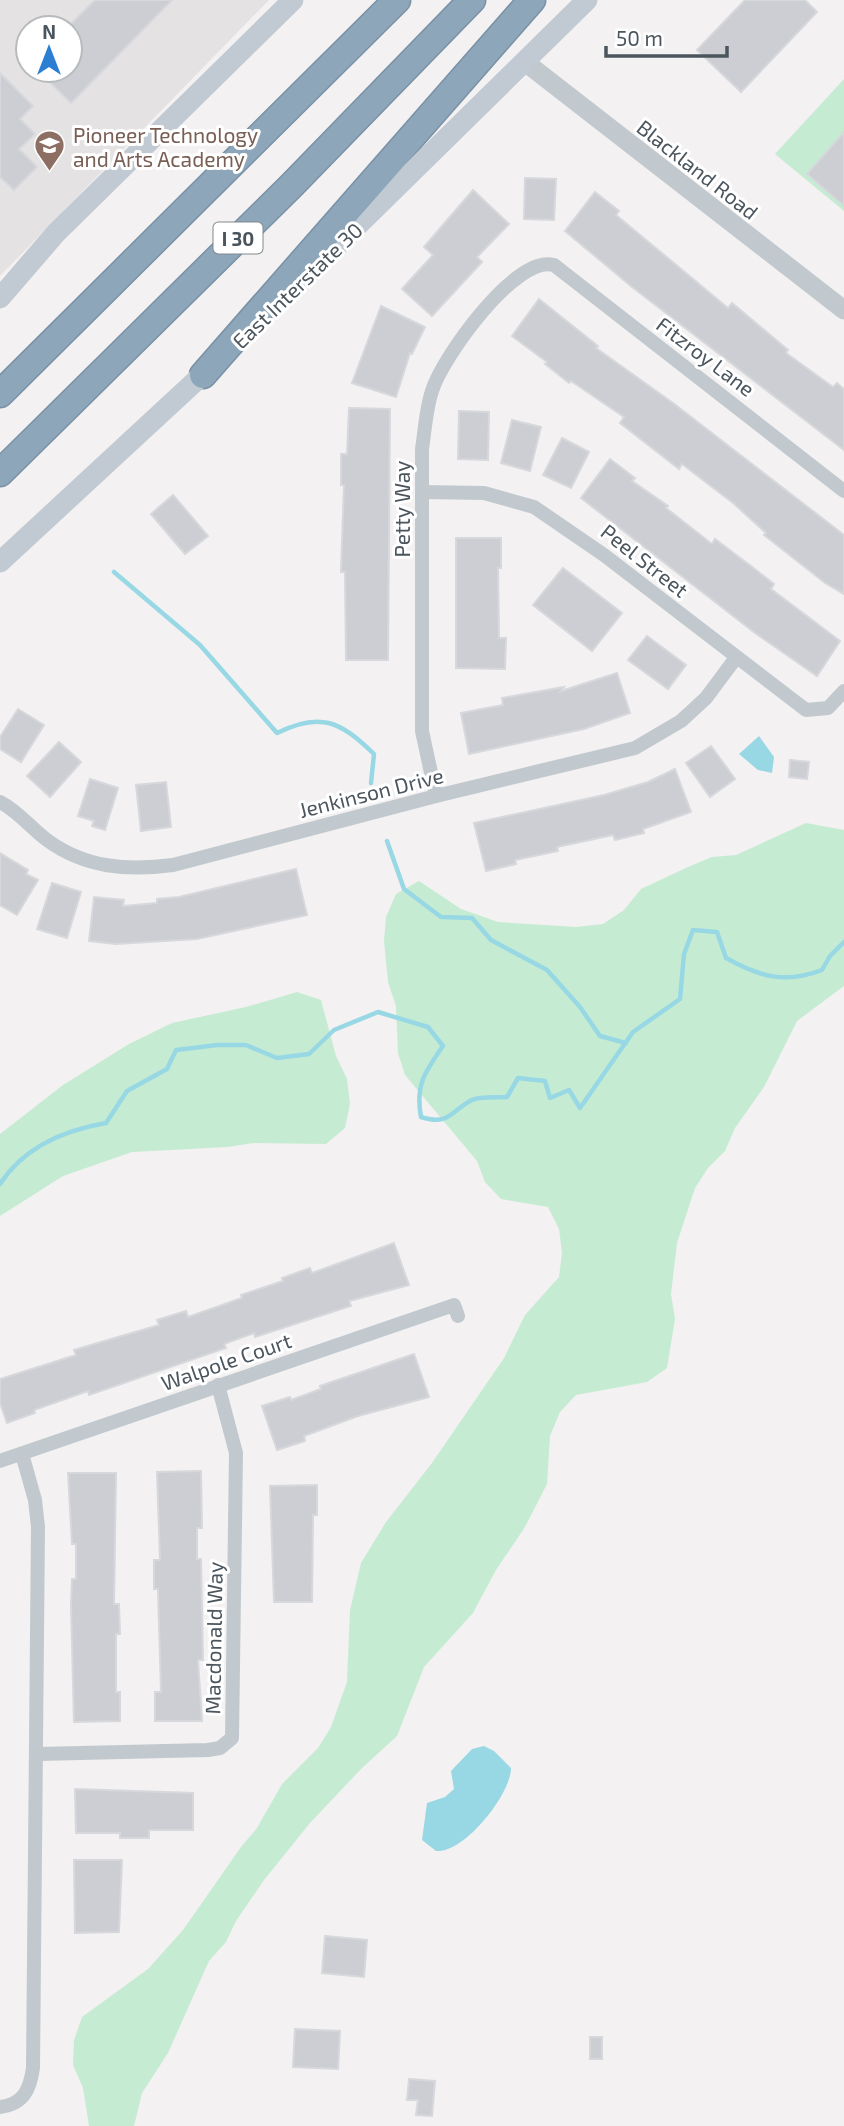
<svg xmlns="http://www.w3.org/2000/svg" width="844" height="2126" font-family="'Exo 2',sans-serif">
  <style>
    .education { fill: #e4e2e3; fill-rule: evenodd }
    .green { fill: #c5ecd2 }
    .water { fill: #97d8e4 }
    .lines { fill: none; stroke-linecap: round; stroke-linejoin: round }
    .stream { stroke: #97d8e4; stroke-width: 4.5 }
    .building { fill: #ccced3; stroke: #d6d8dc; stroke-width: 2 }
    .motorway-casing { stroke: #7991a6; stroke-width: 29 }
    .minor { stroke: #c1c9ce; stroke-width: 14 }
    .tertiary { stroke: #c1c9ce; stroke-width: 19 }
    .secondary { stroke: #c1cad2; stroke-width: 21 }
    .motorway { stroke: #8ea6ba; stroke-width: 26 }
    .labels { text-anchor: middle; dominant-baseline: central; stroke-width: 6; stroke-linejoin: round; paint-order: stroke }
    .shield { fill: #fff; stroke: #81888e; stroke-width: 2 }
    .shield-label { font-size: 19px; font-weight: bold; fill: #4b555d }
    .education-label { font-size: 21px; fill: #785e54; stroke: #fff; text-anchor: start }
    .street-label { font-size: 21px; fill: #4b555d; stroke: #fff }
  </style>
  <rect width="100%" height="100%" fill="#f3f1f1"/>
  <path class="education" d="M0,0h269l-269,276zM28,28h42v42h-42z"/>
  <g class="green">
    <polygon points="844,79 844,211 775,154"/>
    <polygon points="806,823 844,830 844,986 797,1021 764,1087 735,1128 725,1151 708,1168 695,1188 677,1243 671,1294 675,1319 667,1368 647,1382 576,1395 560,1412 550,1436 547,1484 525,1527 496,1570 473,1613 424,1667 397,1736 361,1769 310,1823 264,1880 236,1921 226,1942 209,1961 168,2053 142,2093 134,2126 89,2126 83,2088 73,2065 74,2040 82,2017 148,1969 183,1930 241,1847 257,1828 282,1784 318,1748 331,1727 347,1682 350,1610 361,1563 386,1522 432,1463 504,1358 525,1315 559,1277 562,1253 559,1229 548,1207 501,1199 485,1182 477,1161 405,1075 398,1053 396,1006 388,982 384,941 386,917 396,894 419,881 461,909 498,922 576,927 603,924 624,910 641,889 688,867 712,857 736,855"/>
    <polygon points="297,992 321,1000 336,1056 347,1079 350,1104 345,1128 326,1144 253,1143 228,1147 132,1152 63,1176 0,1216 0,1134 63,1085 129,1044 172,1023 246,1007"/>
  </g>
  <g class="water">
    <polygon points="759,736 774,757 772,773 758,770 739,754"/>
    <path d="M484,1746l10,5 17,17c0,26 -47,86 -75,83l-14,-11 5,-37 18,-6 9,-8 -3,-18 21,-22z"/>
  </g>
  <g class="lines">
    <g class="stream">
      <path d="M114,572l86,73 77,88c44,-22 64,-11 97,21l-3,29"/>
      <polyline points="387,841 404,889 441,917 472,918 491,940 547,970 580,1007 600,1036 626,1043"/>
      <path d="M0,1184c24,-37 65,-54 106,-61l21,-32 40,-22 9,-19 41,-5h29l31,13 32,-4 25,-24 44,-18 50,15 15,19c-18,26 -28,39 -22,71 29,9 29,-6 51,-17 9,-4 25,-2 35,-3l11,-19 27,3 5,17 19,-8 11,18 53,-76 47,-33 4,-45 9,-24 24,2 9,26c34,19 59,26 96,12l8,-14 14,-14"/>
    </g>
  </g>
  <g class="building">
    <polygon points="95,0 172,0 71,103 38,70 70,70 70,25"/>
    <polygon points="745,0 805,0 817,12 741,92 697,50"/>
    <polygon points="0,73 33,106 20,119 35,134 19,149 37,167 14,190 0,177"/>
    <polygon points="844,132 844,206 807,174"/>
    <polygon points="525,178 556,179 554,220 524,219"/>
    <polygon points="473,190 509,224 477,257 482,262 432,316 402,289 433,255 424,247"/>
    <polygon points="595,192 619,211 616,215 728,308 732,303 788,350 786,353 833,387 837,383 844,389 844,450 632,287 565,231"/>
    <polygon points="539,299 598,346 596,348 673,403 844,535 844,594 825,583 764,535 766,533 733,503 682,464 679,469 620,423 624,417 571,381 569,383 545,364 547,362 512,336"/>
    <polygon points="381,306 425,327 412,354 410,353 396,397 352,383"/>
    <polygon points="349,408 390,409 388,660 346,660 345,572 341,572 344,485 341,485 341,454 347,454"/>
    <polygon points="459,411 489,412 488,460 458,459"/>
    <polygon points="512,420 541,427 530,471 501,463"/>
    <polygon points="562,438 589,452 571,488 543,475"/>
    <polygon points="610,459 635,478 632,481 668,506 666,508 712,544 715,539 751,566 774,584 771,589 840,641 817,676 755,633 581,498"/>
    <polygon points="173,495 208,536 185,554 151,514"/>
    <polygon points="456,538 501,538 501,568 498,568 499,638 506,638 505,669 456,668"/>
    <polygon points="563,568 622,613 592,651 533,605"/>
    <polygon points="647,636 686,665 668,689 628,660"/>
    <polygon points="617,673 630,713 584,729 469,754 461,713 503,705 502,698 564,687 561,691"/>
    <polygon points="18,709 44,725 21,762 0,749 0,737"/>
    <polygon points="59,742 81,762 50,797 27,776"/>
    <polygon points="711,746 735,779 710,797 686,763"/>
    <polygon points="790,760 809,762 807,779 789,777"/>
    <polygon points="675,769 691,812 643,829 644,833 615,840 613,835 557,847 558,851 515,860 516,864 486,871 474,823 604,795 648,782"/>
    <polygon points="90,779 118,788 105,830 92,826 94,821 78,816"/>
    <polygon points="166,782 171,827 141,831 136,785"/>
    <polygon points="0,853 28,870 26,874 38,880 17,915 0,905"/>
    <polygon points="296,869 307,915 197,939 116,944 89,941 94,897 124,900 123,906 157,903 157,899 179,897"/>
    <polygon points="52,883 81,892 67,938 37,929"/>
    <polygon points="394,1243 409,1285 349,1301 351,1306 255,1337 254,1333 224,1344 226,1348 89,1395 88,1391 34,1410 35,1413 7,1423 0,1403 0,1379 76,1355 74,1350 159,1325 157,1320 186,1311 188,1317 242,1298 241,1295 283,1281 282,1278 310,1268 312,1273"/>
    <polygon points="414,1354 429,1397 358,1416 304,1436 305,1441 277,1450 262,1406 290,1397 291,1400 321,1389 320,1386"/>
    <polygon points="201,1471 202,1528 197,1528 197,1559 201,1559 203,1660 198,1660 202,1721 155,1721 155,1692 161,1692 158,1589 154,1589 154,1560 160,1560 157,1472"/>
    <polygon points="68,1473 116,1473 114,1604 119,1604 120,1634 116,1634 116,1692 120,1692 120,1721 74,1722 71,1605 72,1579 76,1579 76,1544 72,1544"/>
    <polygon points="317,1485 317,1515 313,1515 312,1602 274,1602 270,1486"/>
    <polygon points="75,1789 193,1793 193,1830 149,1830 149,1838 120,1838 120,1833 76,1833"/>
    <polygon points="74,1860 122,1860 119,1932 75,1933"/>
    <polygon points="325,1936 367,1940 364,1977 322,1973"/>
    <polygon points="295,2029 340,2031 338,2069 293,2067"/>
    <rect x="590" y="2037" width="12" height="22"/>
    <polygon points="409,2079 435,2081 432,2116 416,2115 418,2100 407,2100"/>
  </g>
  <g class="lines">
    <defs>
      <g id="motorway">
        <polyline points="203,375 532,0"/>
        <polyline points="0,394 397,0"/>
        <polyline points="0,473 291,186 472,0"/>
      </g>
    </defs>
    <use href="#motorway" class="motorway-casing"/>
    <g class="minor">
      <polyline points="422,492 484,493 534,507 604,555 806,710 828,708 844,691"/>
      <path d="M436,796l-14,-65v-282c3,-20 4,-40 10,-58 10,-33 84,-137 122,-126l290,226"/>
      <path d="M0,802c18,9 31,26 47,38 38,28 81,31 126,25l263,-69 199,-48 46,-27 25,-23 29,-39"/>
      <polyline points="0,1461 454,1305 458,1316"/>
      <polyline points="38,1754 208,1750 220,1748 232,1738 236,1453 218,1385"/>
      <path d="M0,2107c24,-3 30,-18 33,-39l5,-541 -3,-27 -13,-46"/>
    </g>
    <polyline class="tertiary" points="525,62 844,310"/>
    <g class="secondary">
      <polyline points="296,286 587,0"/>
      <polyline points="0,298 56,233 293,0"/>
      <polyline points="0,562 214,364"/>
    </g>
    <use href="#motorway" class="motorway"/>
  </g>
  <defs>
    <symbol id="school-pin" viewBox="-11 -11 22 30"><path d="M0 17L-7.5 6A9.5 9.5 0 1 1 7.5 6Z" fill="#8d6e63" stroke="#fff"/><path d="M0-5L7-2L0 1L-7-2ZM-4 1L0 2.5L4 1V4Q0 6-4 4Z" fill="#fff"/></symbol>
  </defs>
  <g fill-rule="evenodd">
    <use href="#school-pin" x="32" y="128" width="35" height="47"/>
  </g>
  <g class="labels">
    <rect class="shield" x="213.5" y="222.5" width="49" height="31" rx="5"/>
    <g class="shield-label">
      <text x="238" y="238">I 30</text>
    </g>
    <g class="education-label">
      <text x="73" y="134">Pioneer Technology<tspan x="73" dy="24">and Arts Academy</tspan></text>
    </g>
    <g class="street-label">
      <text transform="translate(698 169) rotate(38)">Blackland Road</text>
      <text transform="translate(297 285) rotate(-44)">East Interstate 30</text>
      <text transform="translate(706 356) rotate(37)">Fitzroy Lane</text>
      <text transform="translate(401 509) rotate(-90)">Petty Way</text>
      <text transform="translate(645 560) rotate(38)">Peel Street</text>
      <text transform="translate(371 792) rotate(-14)">Jenkinson Drive</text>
      <text transform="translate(226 1361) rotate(-19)">Walpole Court</text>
      <text transform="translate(213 1638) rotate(-89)">Macdonald Way</text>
    </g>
  </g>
  <g transform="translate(49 49)"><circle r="33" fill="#ffffff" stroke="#b7bbbe" stroke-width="2"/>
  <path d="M0-5L12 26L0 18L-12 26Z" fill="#2c7ed3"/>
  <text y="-10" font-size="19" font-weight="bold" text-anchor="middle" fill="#4b555d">N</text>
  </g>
  <path d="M606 46v10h121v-10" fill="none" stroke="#4b555d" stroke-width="3.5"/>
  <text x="616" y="46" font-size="21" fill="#4b555d" stroke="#ffffff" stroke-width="5" paint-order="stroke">50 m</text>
</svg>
